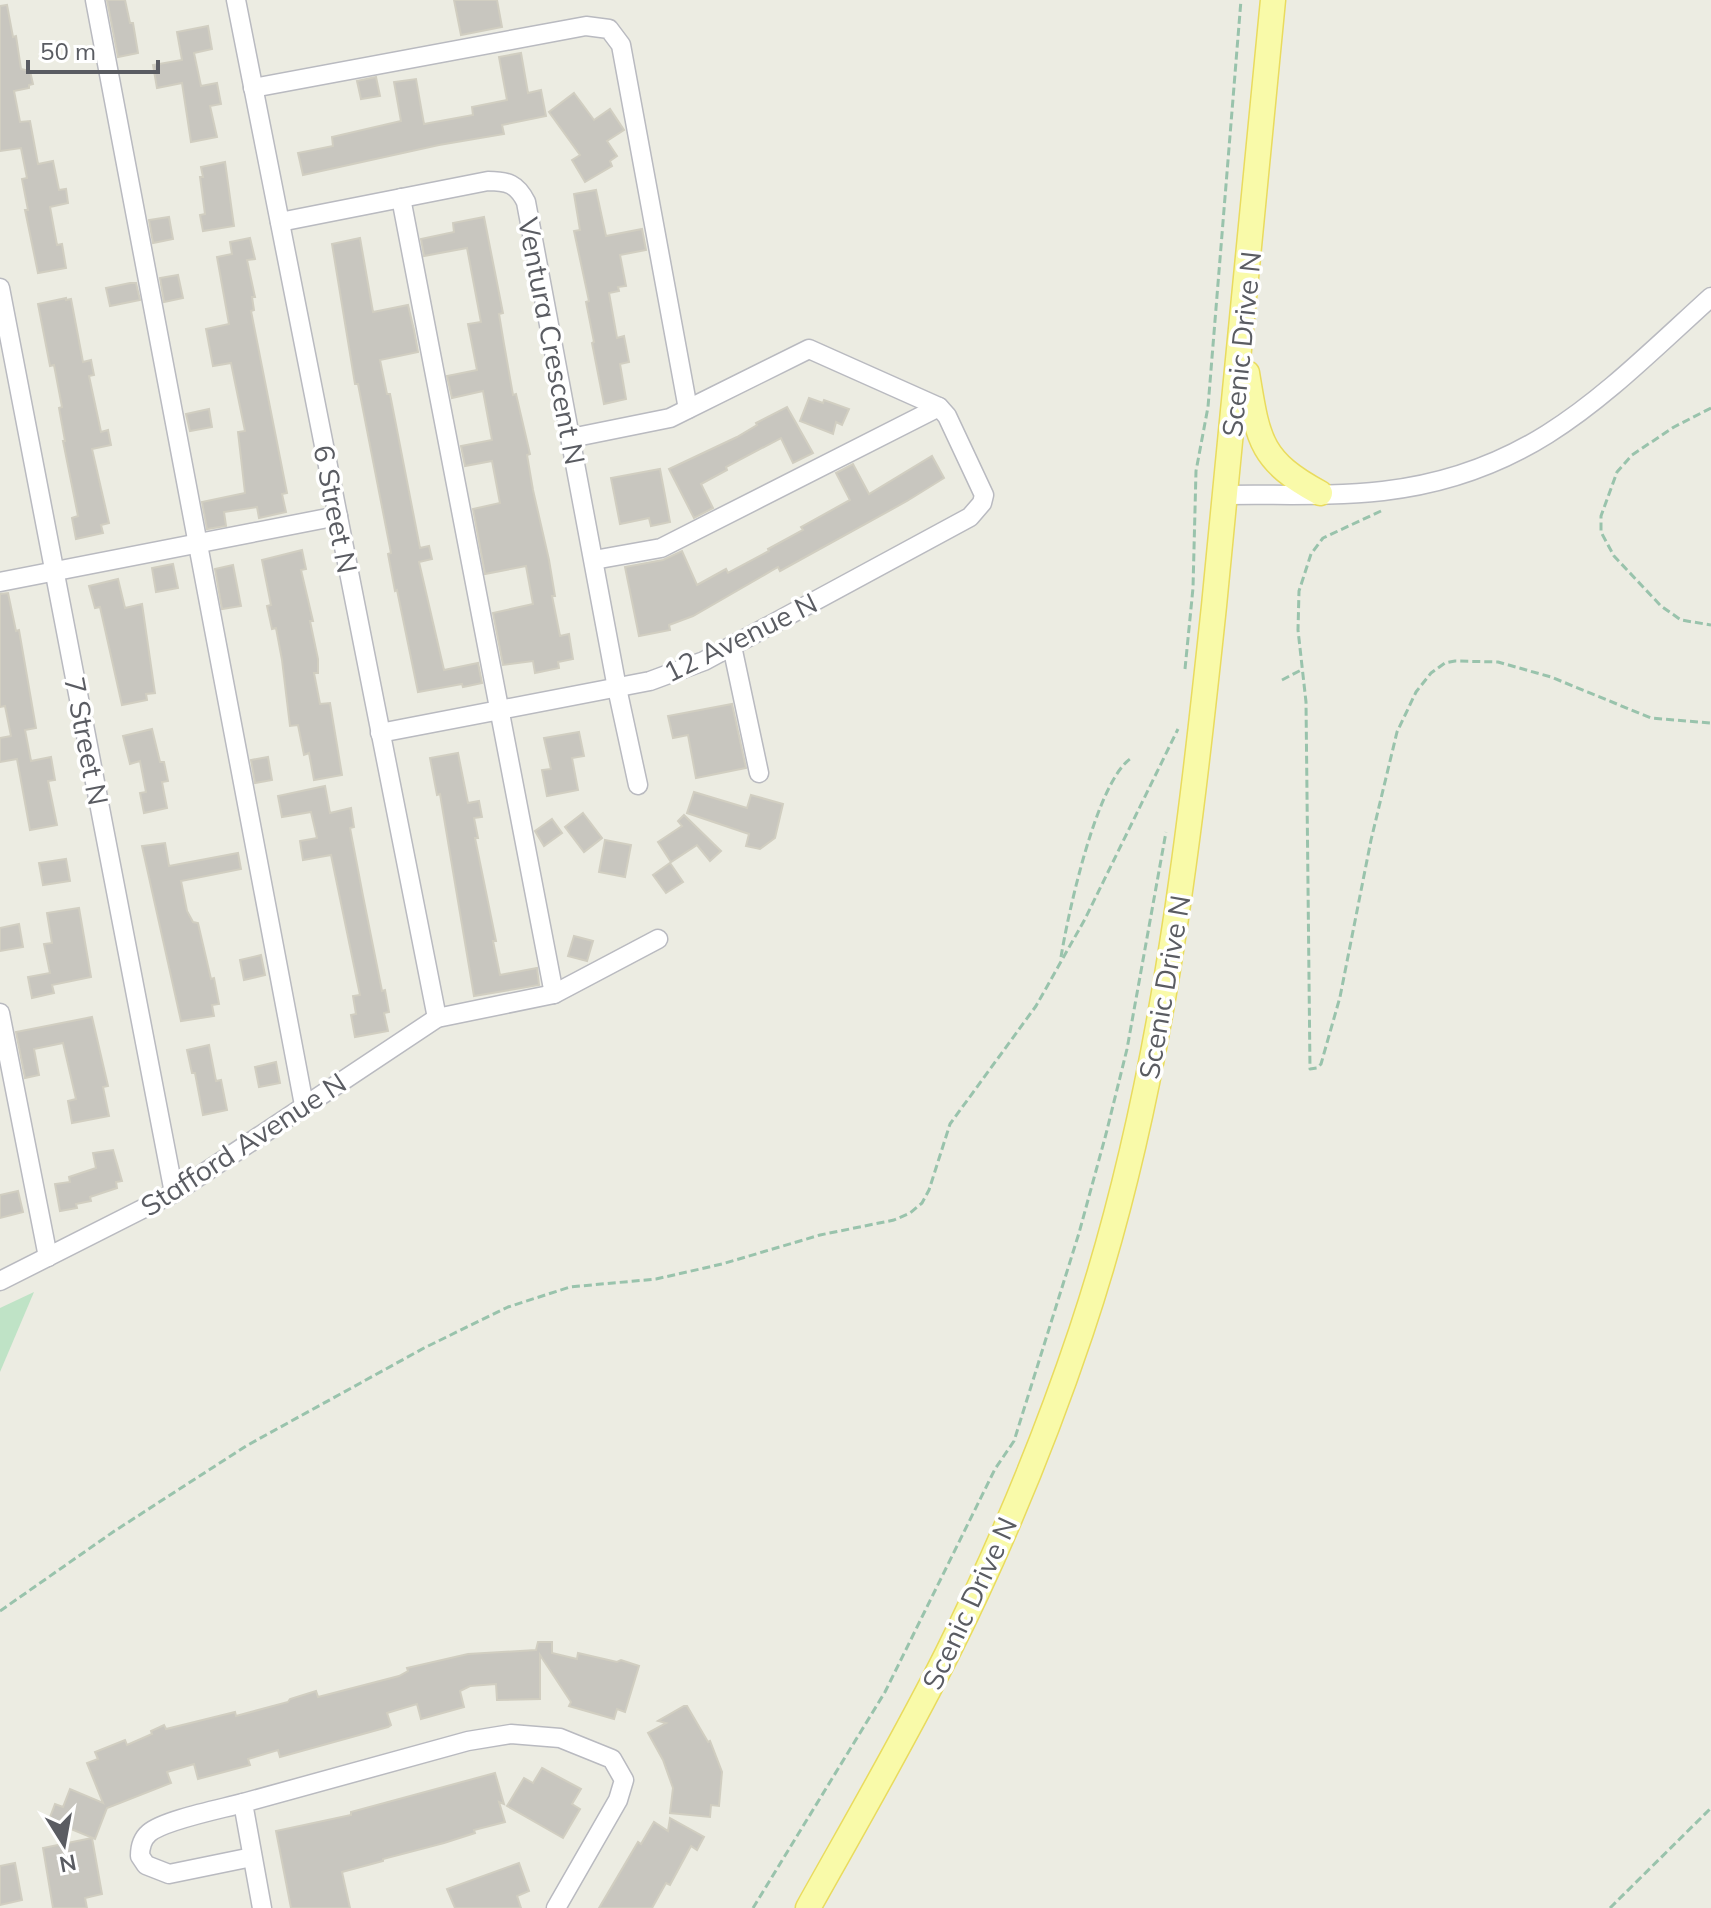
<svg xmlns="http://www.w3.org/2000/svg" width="1711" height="1908" font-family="Mulish,sans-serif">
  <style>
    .green { fill: #bfe3c6 }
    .building { fill: #c8c6bf; stroke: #d1cec1; stroke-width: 2 }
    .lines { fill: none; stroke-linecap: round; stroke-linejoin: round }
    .minor-casing { stroke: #b9bac0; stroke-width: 21 }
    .major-casing { stroke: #e9db5e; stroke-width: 27 }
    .path { stroke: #99c3ac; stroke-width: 3; stroke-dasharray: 8 4; stroke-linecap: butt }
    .minor { stroke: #fff; stroke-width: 18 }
    .major { stroke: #f9faa9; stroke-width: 24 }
    .labels { text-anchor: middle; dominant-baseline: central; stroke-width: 7; stroke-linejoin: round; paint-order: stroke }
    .street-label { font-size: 28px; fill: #5a5c62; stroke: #fff }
  </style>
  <rect width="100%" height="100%" fill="#ecece2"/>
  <polygon class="green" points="34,1292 0,1372 0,1308"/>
  <g class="building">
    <polygon points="107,0 125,0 130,23 133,23 138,53 118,57"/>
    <polygon points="454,0 497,0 502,27 461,35"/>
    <polygon points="7,5 13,37 16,36 21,69 30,71 33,84 29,85 29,88 14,91 20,122 30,121 38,164 53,161 59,190 66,189 68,203 50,207 57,245 62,244 66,268 38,273 25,210 28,210 22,179 27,178 21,148 0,151 0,6"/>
    <polygon points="208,26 212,49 194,53 201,86 217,83 221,104 210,106 217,137 191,142 182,83 157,88 153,65 182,60 177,32"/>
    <polygon points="521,53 528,93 541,90 546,116 502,125 504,134 439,145 303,175 298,153 333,146 332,137 401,121 394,82 416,79 424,124 473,115 472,107 507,100 499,57"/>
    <polygon points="376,77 380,96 361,99 357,81"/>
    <polygon points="574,93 594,120 610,109 624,130 607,141 617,156 610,161 612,166 585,182 572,160 580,155 549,112"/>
    <polygon points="225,162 234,226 203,231 200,215 205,214 200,177 203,177 201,167"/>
    <polygon points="596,190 606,236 642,229 646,250 620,255 626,286 618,287 619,291 609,293 617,338 624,336 629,362 620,364 626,399 604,404 592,343 594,342 586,302 589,301 574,231 580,230 574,194"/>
    <polygon points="169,217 173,239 153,243 149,220"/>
    <polygon points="484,217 503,313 499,314 504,344 513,395 516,394 530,454 527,455 533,490 549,560 555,596 552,596 560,636 569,634 573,659 558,662 559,668 535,673 533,661 503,665 493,613 533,604 526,566 485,574 473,509 500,503 492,461 465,466 461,446 492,440 483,391 452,398 447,376 477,370 468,324 481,322 467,248 424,256 421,239 454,232 453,223"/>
    <polygon points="250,238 255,259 247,260 255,297 252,297 254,310 251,311 287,493 282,494 286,512 259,518 257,507 224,512 226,526 207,529 202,502 245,493 238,432 245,431 231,363 213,366 206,329 229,324 217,257 232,254 230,242"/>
    <polygon points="360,238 373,312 408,305 414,330 418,352 380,360 387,394 390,394 420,548 429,546 432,559 419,562 444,670 478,663 482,683 463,687 462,684 418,692 397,590 395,591 388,554 391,553 358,384 355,384 332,244"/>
    <polygon points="178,275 183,298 164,302 160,278"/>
    <polygon points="130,283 136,283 140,300 110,306 106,288"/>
    <polygon points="66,298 66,300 71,299 83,362 91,360 94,375 89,376 101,432 108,430 111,445 92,449 109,523 101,525 103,533 76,539 72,518 78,516 63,441 65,441 59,408 62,407 54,365 50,366 38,304"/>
    <polygon points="809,398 823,403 824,400 849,409 842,425 836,422 833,434 800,421"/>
    <polygon points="787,407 813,453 793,463 781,438 726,467 727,470 701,484 713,508 694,518 669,469 737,437 757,425 756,423"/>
    <polygon points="209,409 212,427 190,431 186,414"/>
    <polygon points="932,456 944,478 907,501 780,571 778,567 693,616 669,625 670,630 639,636 625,567 663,560 682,551 697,585 726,569 728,573 769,551 768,549 803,530 801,527 850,500 836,473 853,464 869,494"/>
    <polygon points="660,469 670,522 651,526 649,518 620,524 611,478"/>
    <polygon points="302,550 306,569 301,570 313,621 310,621 318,659 318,673 314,673 320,704 330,703 342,775 314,780 309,753 304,755 298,725 290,726 282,660 276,628 272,629 267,606 271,605 262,560"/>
    <polygon points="173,564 178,588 156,592 152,568"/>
    <polygon points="233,565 241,606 222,609 215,569"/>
    <polygon points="118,579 125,608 142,604 155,693 146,694 147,700 122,705 100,607 95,608 89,586"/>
    <polygon points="8,593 16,631 19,630 36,728 25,730 31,761 51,757 55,780 48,781 57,825 30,830 17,759 0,762 0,738 11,736 5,706 0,707 0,594"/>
    <polygon points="732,704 746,768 696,778 688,735 673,738 668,716"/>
    <polygon points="152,729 160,762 164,762 168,781 162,782 167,808 144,813 140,793 146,792 140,761 130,764 123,736"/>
    <polygon points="579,732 584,756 572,758 578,790 547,796 542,770 551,769 544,738"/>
    <polygon points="458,753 468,803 479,801 482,817 474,818 478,838 475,838 496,941 493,941 500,975 537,968 539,985 474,996 440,794 437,795 430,758"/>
    <polygon points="268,757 272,780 255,783 251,760"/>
    <polygon points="325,786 330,813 351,808 354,827 350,828 363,896 382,991 385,990 389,1012 384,1013 388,1031 355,1037 351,1015 356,1014 353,996 360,995 331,855 303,860 300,841 317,838 311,812 282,817 278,796"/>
    <polygon points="694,792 747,808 751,795 783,804 775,838 760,849 746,846 749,834 687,813"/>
    <polygon points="583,813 602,838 584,852 565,827"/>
    <polygon points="684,815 721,851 710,861 697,845 671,862 658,842 682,826 678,821"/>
    <polygon points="552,819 562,833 544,846 535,831"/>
    <polygon points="605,840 631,845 625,877 599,872"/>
    <polygon points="165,843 169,866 238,853 241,869 181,881 187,911 193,922 198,923 211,979 214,978 219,1004 212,1005 214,1016 181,1021 142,846"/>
    <polygon points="66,859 70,881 43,885 39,863"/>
    <polygon points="670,863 683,882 666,893 653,875"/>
    <polygon points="79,908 91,977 52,985 54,993 32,998 28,977 50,973 44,944 52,943 47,913"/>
    <polygon points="19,924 23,947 0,951 0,928"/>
    <polygon points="574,936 593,941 587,961 568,956"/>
    <polygon points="261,955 265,975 244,980 240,960"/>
    <polygon points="92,1017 108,1086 103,1087 109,1116 72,1123 68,1101 76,1099 63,1043 34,1049 39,1075 25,1078 16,1032"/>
    <polygon points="209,1045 216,1081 221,1080 227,1110 203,1115 195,1073 192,1073 187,1050"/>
    <polygon points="276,1062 280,1083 259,1087 255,1067"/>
    <polygon points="113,1150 122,1181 116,1182 117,1188 90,1197 91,1201 76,1204 77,1208 60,1211 55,1184 70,1182 69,1177 96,1168 93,1153"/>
    <polygon points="18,1191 23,1212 0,1218 0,1195"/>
    <polygon points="538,1642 552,1642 552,1653 577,1659 578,1653 617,1662 621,1660 639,1666 625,1712 617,1709 614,1719 569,1706 571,1702 540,1655 540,1699 497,1700 496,1684 470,1686 460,1691 464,1707 421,1719 417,1704 387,1713 391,1725 388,1727 280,1757 278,1750 248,1759 250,1765 198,1779 194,1764 167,1772 171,1783 107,1808 95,1839 49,1820 55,1804 63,1807 70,1789 103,1803 87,1763 98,1759 95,1752 125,1740 127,1745 152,1734 151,1731 164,1725 166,1729 235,1712 236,1716 288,1702 290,1699 316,1691 318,1697 399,1676 408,1671 407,1668 468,1654 536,1650"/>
    <polygon points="684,1706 687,1706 708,1742 710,1741 722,1772 719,1806 711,1805 710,1817 670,1813 673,1788 663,1760 648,1733 666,1723 658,1721"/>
    <polygon points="542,1768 581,1789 572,1804 580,1809 563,1838 507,1806 524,1778 533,1783"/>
    <polygon points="495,1773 504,1804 499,1802 505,1822 474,1830 475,1833 444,1843 383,1859 383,1861 342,1872 350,1908 291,1908 276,1831 351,1815 351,1812"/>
    <polygon points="670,1818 704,1837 697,1850 691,1846 670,1885 666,1883 652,1908 599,1908 638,1842 641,1844 654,1822 668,1831"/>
    <polygon points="92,1838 102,1894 85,1898 87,1908 53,1908 43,1848"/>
    <polygon points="15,1863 22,1900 0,1905 0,1866"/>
    <polygon points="519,1863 529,1891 517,1896 521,1908 455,1908 447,1889"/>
  </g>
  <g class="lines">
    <defs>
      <g id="minor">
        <polyline points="95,0 304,1105"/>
        <polyline points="236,0 437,1018"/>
        <polyline points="253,88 586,26 609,29 621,45 688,409"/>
        <polyline points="401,198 554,994"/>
        <path d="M280,222l208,-41c20,0 29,3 38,21l91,486 21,97"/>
        <polyline points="0,288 174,1193"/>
        <path d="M1225,495c52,-1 106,2 158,-4 150,-17 223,-99 328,-194"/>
        <polyline points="594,560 661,548 939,407"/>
        <polyline points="0,582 338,516"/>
        <polyline points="732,646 759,773"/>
        <polyline points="380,733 650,681 704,661 970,517 982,503 984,495 947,416 939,407 809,349 670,418 571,438"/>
        <polyline points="0,1013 48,1257"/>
        <polyline points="0,1281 174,1193 437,1018 554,994 658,939"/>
        <path d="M243,1803c-22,6 -79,17 -94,30 -7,6 -9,15 -9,23l6,9 23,9 83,-17"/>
        <polyline points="262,1908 243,1803 468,1741 511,1734 560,1738 612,1759 624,1780 618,1800 556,1908"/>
      </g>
      <g id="major">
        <path d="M1247,373c11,66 12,87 73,120"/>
        <path d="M808,1908c47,-84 96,-168 139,-254 52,-104 97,-212 134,-322 79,-235 107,-481 133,-726 21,-202 41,-404 59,-606"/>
      </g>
    </defs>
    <use href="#minor" class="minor-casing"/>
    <use href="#major" class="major-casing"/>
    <g class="path">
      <polyline points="1711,408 1674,427 1632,455 1617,472 1601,516 1601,532 1614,556 1661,606 1681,620 1711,625"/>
      <polyline points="1381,511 1323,538 1311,554 1299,591 1298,630 1306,702 1310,1069 1317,1068 1321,1064 1340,997 1371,840 1397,732 1416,692 1431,673 1445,663 1455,661 1498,662 1551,677 1651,718 1711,723"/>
      <polyline points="1185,669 1193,588 1196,471 1208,407 1241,0"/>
      <polyline points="1282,680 1303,669"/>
      <path d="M1061,957c7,-43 35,-173 69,-198"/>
      <polyline points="0,1611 113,1532 246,1446 424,1348 508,1307 570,1287 656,1279 722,1264 820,1235 894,1220 910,1213 922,1203 929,1190 950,1124 1036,1006 1085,919 1178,729"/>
      <polyline points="753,1908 885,1692 995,1469 1014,1441 1079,1233 1106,1134 1127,1049 1166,832"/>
      <polyline points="1610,1908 1711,1808"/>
    </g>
    <use href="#minor" class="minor"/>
    <use href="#major" class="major"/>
  </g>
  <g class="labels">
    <g class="street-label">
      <text transform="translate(552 341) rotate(79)">Ventura Crescent N</text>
      <text transform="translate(1241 344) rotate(-84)">Scenic Drive N</text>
      <text transform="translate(336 509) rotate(79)">6 Street N</text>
      <text transform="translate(740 637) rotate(-26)">12 Avenue N</text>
      <text transform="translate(87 741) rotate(79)">7 Street N</text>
      <text transform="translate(1164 987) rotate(-80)">Scenic Drive N</text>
      <text transform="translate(243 1144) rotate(-33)">Stafford Avenue N</text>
      <text transform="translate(969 1603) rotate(-65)">Scenic Drive N</text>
    </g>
  </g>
  <g transform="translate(64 1844) rotate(169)" stroke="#ffffff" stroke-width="6" paint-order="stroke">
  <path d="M0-6L14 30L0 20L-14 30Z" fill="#5a5c62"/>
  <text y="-12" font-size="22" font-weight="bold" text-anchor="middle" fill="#5a5c62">N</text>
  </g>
  <path d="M28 60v12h130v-12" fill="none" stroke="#5a5c62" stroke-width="4"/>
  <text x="40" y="60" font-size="24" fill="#5a5c62" stroke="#ffffff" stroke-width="6" paint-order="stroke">50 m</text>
</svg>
